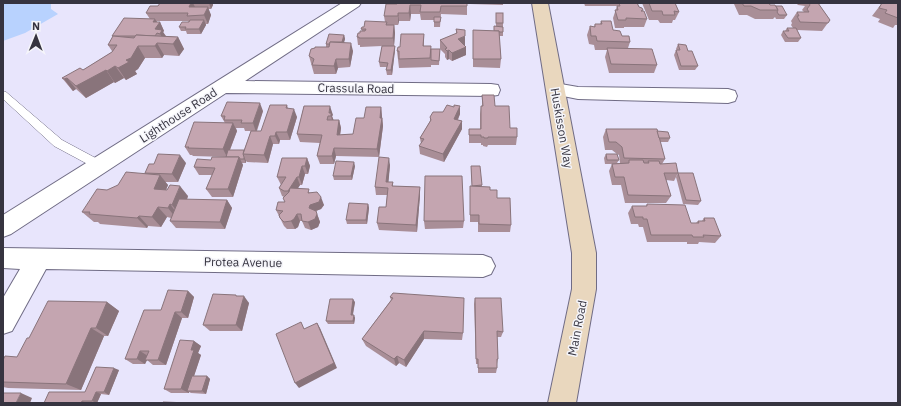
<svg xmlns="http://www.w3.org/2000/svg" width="901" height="406" font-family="'IBM Plex Sans',sans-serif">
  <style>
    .water { fill: #b8d2fe }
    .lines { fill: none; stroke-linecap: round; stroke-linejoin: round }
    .service-casing { stroke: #706c85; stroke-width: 1 }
    .minor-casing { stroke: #706c85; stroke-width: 2 }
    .secondary-casing { stroke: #706c85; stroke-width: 2 }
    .service { fill: #fff; fill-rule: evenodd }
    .minor { fill: #fff; fill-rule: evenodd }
    .secondary { fill: #e9d7be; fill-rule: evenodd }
    .wall { fill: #a98e97; fill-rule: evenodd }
    .shaded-wall { fill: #89747b }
    .building { fill: #c4a5b0; stroke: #89747b }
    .labels { text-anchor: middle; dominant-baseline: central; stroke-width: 3; stroke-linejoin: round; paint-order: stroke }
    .street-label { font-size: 12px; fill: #363440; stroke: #f5f5fa }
  </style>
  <rect width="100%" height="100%" fill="#e8e5fc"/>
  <polygon class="water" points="3,3 51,3 51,9 58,14 25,33 3,41"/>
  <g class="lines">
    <defs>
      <polygon id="service" points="3,91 6,92 62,140 103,162 104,165 103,168 95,168 54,146 3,99"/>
      <g id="minor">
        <polygon points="342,3 361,3 359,6 245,81 491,84 498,85 500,90 498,95 491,96 226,93 11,234 3,237 3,215"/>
        <polygon points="555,83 578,87 728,89 735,91 737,96 735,101 728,103 578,99 548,93 546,89 548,85"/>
        <polygon points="3,248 483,255 491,258 495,266 491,274 483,277 46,269 12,331 3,334 3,298 20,269 3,268"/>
      </g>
      <polygon id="secondary" points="532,3 548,3 596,253 596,289 576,403 548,403 572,289 572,253"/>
    </defs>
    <use href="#service" class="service-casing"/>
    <use href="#minor" class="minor-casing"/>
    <use href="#secondary" class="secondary-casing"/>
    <use href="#service" class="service"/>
    <use href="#minor" class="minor"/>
    <use href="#secondary" class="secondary"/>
  </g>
  <g class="wall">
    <polygon points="160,3 213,3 213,5 211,9 208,9 211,15 208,24 206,24 206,25 201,34 187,34 186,31 181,31 179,27 189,21 157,21 157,22 160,22 164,31 163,32 166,36 178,37 184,49 179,56 164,55 162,58 145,58 138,69 135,71 137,74 126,80 124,78 115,83 114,82 86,98 76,89 73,91 72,90 62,78 83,70 112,52 112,51 108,45 113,37 112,36 150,19 146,13 158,6"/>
    <polygon points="467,3 467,15 441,14 440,27 434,27 434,20 421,20 420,14 411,14 410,21 399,21 398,25 387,25 394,25 395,33 394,46 395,46 395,50 392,75 387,75 386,70 387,67 380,67 379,62 382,46 360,47 360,45 358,45 357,37 362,31 361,29 364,27 385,22 384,16 397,4"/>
    <polygon points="470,3 503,3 503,5 470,4"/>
    <polygon points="584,3 639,3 639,4 638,4 639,7 642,11 647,19 644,27 624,27 624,28 615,28 613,18 617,6 585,6"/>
    <polygon points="642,3 675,3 679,12 675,20 673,20 672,23 660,23 658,20 649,20"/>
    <polygon points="735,3 776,3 776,4 770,4 770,5 776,6 787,15 784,19 776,19 775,17 773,19 755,19 747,15 739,15 734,4"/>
    <polygon points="796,3 818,3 830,20 822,31 797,30 801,38 798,42 785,42 781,35 783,31 785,31 787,28 793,28 791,25 792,23 791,21 797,12 804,12 802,10 805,6 798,5"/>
    <polygon points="882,3 898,3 898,28 897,27 898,25 895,25 893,28 878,22 880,19 872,16"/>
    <polygon points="496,13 503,23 503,36 499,36 501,59 500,68 473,67 473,30 494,31 494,26 496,26"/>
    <polygon points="601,21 613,30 630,42 628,48 657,65 654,73 609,73 605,57 607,50 595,50 594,45 589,44 587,35 590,26 594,27 595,24 600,24"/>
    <polygon points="456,29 465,45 464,45 466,47 466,55 452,61 449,59 447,60 445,57 445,54 440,49 440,40 456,34"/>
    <polygon points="424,34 424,46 431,49 440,49 439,65 431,65 431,64 431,67 399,68 397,51 400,47"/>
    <polygon points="344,35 345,39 344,42 353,51 350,67 338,68 336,74 314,74 309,56 326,47 326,44"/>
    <polygon points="678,44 688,51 698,66 695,70 679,70 674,55 676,50 677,50 676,49"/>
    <polygon points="482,95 495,106 510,128 517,137 516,145 488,145 487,147 483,146 483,145 481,145 481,143 469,143 469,129 480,129 480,114 481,106 482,106"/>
    <path d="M287,105l1,3 9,9 -7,23h-10l-1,4h-6l-5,19 -21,-1 -1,-1v2h-4l1,2 -10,32h-21l-6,-8 6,-14h-13l-5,-8 17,-7 15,-3 -33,-1 -1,-1h-2l-5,-8 40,-24 -4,-7 42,-5 -6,20h4zM236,128h8l1,3h6l-7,19h-14l7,-19z"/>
    <polygon points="304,106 333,115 332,116 333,120 339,120 341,128 340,135 353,134 364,118 381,107 383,126 379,157 336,156 334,164 320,164 317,156 320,143 300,142 297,134"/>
    <polygon points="454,107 460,114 458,120 462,121 462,129 444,162 420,154 419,146 421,144 420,138 430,121 430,117 443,112"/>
    <path d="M606,129l51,2 13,7 -2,4h-8l5,17 -3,5 16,9 -4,8 -8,-1 5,16 -5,7h-41l-4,-18h-9l-3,-14 3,-7h-7l-1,-6 2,-4h11l-5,-4h-7l-2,-13zM617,154l2,1 1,8h-3l2,-3z"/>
    <polygon points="307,158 310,166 308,174 305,174 302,185 300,185 298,188 311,193 324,205 321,209 316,211 320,222 318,227 311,230 305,228 302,221 300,221 298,227 295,229 287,229 284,226 276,210 285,202 284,197 282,196 279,188 281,185 277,177"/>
    <polygon points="186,163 178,182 165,182 168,185 166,190 188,196 187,200 227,200 232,208 225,229 176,228 170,221 171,218 167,217 161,227 148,226 147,228 100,224 98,222 94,222 82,212 145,173"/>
    <polygon points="390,165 388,182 393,182 393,186 420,187 420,195 417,232 379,230 377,223 386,207 387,195 376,195 375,187"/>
    <polygon points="355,166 352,180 334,180 333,176"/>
    <polygon points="471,166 482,185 482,187 490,190 497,198 511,225 510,232 478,232 478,222 470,222 470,186 472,187"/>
    <polygon points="678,173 701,201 698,205 683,204 676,177"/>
    <polygon points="368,204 369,208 367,224 347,224 346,220"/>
    <polygon points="647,204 691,223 696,223 698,221 702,221 704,218 721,236 715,243 699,242 698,244 687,244 687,242 647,242 643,227 639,227 638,224 631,224 628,213 632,206 646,206"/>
    <polygon points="424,221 464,221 463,228 425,229"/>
    <polygon points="188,291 194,297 188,318 182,318 166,365 153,365 147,360 145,364 133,364 125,359 161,310"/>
    <polygon points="237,296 249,303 242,331 210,331 203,325"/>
    <polygon points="390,297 463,333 462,340 424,339 406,367 399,363 396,366 366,346 362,339 391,300"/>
    <polygon points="475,298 503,332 501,337 497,337 498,359 497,364 497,368 496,373 478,373 478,364 476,364 474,304"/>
    <polygon points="107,302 119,311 108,336 104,336 81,390 8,388 3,387 3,360 17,357"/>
    <polygon points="355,302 353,315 355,318 354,324 328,324 326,321"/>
    <polygon points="194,341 201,346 198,353 201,355 194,376 207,376 210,379 206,394 191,393 189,392 189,393 171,393 164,389"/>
    <polygon points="119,370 109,395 101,394 97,403 44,403 85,392"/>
  </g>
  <g class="shaded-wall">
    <polygon points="191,3 193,3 196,9 193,16 189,7"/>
    <polygon points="209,3 213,3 213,5 211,9"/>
    <polygon points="410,5 411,14 410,21 409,13"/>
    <polygon points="208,7 211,15 208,24 204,15"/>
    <polygon points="398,13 399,21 398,25"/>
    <polygon points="155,19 158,24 160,22 164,31 163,32 167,38 165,42 160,34 155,29 153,22"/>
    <polygon points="204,20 206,25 201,34 199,29"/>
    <polygon points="394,25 395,33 394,46 393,38"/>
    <polygon points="344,35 345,39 342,49 341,44"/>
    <polygon points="465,36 465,45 458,48 458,39"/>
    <polygon points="178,37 184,49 179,56 173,44"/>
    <polygon points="157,43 164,55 162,58 155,46"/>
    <polygon points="351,43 353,51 350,67 349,59"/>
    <polygon points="138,46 145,58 138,69 135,71 137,74 126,80 118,68 126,60"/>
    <polygon points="395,46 395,50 392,75 391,70"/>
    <polygon points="466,47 466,55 452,61 452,53"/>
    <polygon points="449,50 449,59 447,60 447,51"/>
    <polygon points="336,59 338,68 336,74 334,66"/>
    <polygon points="115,66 124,78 115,83 107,71"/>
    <polygon points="106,70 114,82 86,98 76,86"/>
    <polygon points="67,78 76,89 73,91 64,79"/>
    <polygon points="260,103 263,111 256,132 253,123"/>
    <polygon points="330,106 333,115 332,116 334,121 333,124 331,116 329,113"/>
    <polygon points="460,106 460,114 454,127 454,119"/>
    <polygon points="381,107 383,126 379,157 377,149 380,118"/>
    <polygon points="294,109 297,117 290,140 287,132"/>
    <polygon points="339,120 341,128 339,143 337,135"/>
    <polygon points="462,121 462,129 444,162 443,154"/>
    <polygon points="233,123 237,131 227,157 223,149"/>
    <polygon points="276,132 280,140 279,144 275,136"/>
    <polygon points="270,136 273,144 268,163 264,155"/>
    <polygon points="334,148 336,156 334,164 332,156"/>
    <polygon points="180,155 186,163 178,182 172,174"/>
    <polygon points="239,157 243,165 233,197 228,189"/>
    <polygon points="244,157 246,161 246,163 244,159"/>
    <polygon points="307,158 310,166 308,174 305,166"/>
    <polygon points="389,158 390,165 388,188 386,182"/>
    <polygon points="354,162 355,166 352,180 351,176"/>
    <polygon points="302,166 305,174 302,185 299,177"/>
    <polygon points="160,175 168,185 162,199 154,189"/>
    <polygon points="297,177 300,185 291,199 288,191"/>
    <polygon points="180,186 188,196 180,215 172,205"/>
    <polygon points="420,187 420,195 417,232 416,225"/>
    <polygon points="321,197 324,205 321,209 313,212 309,208 310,205"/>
    <polygon points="227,200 232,208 225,229 220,222"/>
    <polygon points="170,204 178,215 176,218 168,208"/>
    <polygon points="368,204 369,208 367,224 366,220"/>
    <polygon points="158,207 167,217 161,227 152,217"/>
    <polygon points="316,211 320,222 318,227 311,230 308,222"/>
    <polygon points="297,214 300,221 298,227 295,229 291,221"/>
    <polygon points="139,216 148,226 147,228 137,218"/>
    <polygon points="188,291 194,297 188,318 181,312"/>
    <polygon points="244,296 249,303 242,331 236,325"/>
    <polygon points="353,299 355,302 352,318 351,315"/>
    <polygon points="107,302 119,311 108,336 96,328"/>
    <polygon points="175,312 182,318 166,365 158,360"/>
    <polygon points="354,315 355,318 354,324 353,321"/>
    <polygon points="317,323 320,328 337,368 299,388 295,383"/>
    <polygon points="91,328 104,336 81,390 66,384"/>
    <polygon points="424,331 424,339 406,367 404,360"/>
    <polygon points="194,341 201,346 198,353 201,355 189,391 187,391 189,392 189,393 181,389 191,350"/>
    <polygon points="140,351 148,356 145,360 147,360 145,364 137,359"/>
    <polygon points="397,356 399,363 396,366 394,359"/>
    <polygon points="114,368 119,370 109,395 104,392"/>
    <polygon points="207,376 210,379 206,394 202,391"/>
    <polygon points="96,392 101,394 97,403 92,401"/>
    <polygon points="21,393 32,398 30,403 16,403"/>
    <polygon points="82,401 87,403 81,403"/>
  </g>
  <g class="building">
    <polygon points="160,3 191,3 189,7 208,7 204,15 187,16 188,13 146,13 150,6 158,6"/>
    <polygon points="397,3 467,3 467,6 441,6 440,12 420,12 421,5 410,5 409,13 398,13 398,16 384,16 386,4 397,4"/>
    <polygon points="619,3 637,3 639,7 642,8 643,10 641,11 644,11 647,19 626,18 626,20 618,20 615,10 618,10 617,6 620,6"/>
    <polygon points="649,3 675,3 679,12 674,11 675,15 663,15 662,11 652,11"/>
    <polygon points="742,3 769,3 770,5 775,5 778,10 760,10 751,6 744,6"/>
    <polygon points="809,3 818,3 830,20 828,23 800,22 797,16 799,16 797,12 809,12 807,9 810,5"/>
    <polygon points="882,3 898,3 898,18 885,13 887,10 879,8"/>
    <polygon points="776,6 782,6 787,15 779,15 777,12 778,10"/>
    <rect x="496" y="13" width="7" height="10"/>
    <polygon points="434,17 441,17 440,22 434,22"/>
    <polygon points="124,18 155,19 153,22 160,22 155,29 162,30 160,34 157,33 155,36 136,35 135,36 112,36"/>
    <polygon points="190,20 204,20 199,29 185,29 186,27 179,27 182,22 189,22"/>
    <polygon points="365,21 387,22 386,25 394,25 393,38 359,38 359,37 357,37 358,33 360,33 360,31 365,31 366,29 361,29 362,27 364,27"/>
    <polygon points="601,21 611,21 613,30 620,31 622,36 629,36 630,42 597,41 596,36 591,36 590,26 595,27 595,24 602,24"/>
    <polygon points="494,26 503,27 503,32 499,32 499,31 494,31"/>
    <polygon points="787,28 796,28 801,38 788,38 783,31 789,31"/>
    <polygon points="456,29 465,30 465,36 458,39 466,47 452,53 449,50 447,51 445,49 447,48 440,40 457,33"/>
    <polygon points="473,30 499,31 501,59 473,59"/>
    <polygon points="329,34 344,35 342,42 330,42 330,44 326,44"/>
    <polygon points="401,34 424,34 423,46 431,46 430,58 399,59 399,51 397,51 398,47 400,47"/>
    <polygon points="136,35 178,37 173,44 157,43 155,46 138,46 131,58 126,60 129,62 118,68 115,66 107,71 106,70 76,86 67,78 64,79 62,78 80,68 83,70 112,52 117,45 108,45 113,36 134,38"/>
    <polygon points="330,42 351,43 349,59 336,59 334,66 312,65 314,59 309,56 311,49 315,48 315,47 329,47"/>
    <polygon points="678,44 686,45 688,51 692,51 698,66 681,66 676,50 680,50"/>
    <polygon points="382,46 395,46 391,70 386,70 388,63 379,62"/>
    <polygon points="607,48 652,49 657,65 611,64"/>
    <polygon points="431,49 440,49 439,61 431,60"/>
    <polygon points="482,95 494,95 495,106 509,106 510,128 517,128 517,137 488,137 488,138 484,138 484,137 481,137 481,135 469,135 469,129 481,129 481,106 483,106"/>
    <polygon points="227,102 260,103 253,123 241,123 242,120 224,120 225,116 221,116"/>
    <polygon points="270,105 287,105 286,108 294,109 287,132 276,132 275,136 270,136 264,155 243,154 251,131 261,131"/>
    <polygon points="447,105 454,107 454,105 460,106 454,119 462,121 443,154 419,146 424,139 420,138 431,120 430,117 433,112 443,112"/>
    <polygon points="304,106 330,106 329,113 331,113 331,116 328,116 327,120 339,120 337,135 353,134 356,118 364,118 366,107 381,107 380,118 382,118 377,149 334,148 332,156 317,156 322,135 297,134"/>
    <polygon points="194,122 233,123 223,149 188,148 189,147 185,147"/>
    <polygon points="606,129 657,129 665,159 624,158 622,147 616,142 609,142"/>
    <polygon points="657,131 668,132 670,138 659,138"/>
    <polygon points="228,150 244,150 243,154 244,157 244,159 240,159 239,157 226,157"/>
    <polygon points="158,154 180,155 172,174 145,173 149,164 154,164"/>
    <polygon points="606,154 617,154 619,160 607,160"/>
    <polygon points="212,157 239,157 228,189 206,189 215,168 194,167 197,159 211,160"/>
    <polygon points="379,157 389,158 386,182 393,182 392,186 420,187 416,225 377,223 379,207 386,207 388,188 375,187"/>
    <polygon points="282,158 307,158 305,166 302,166 299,177 297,177 288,191 284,191 279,188 286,177 277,177"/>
    <polygon points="629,160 643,160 644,163 649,163 648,161 659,161 660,164 676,163 678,173 664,173 671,196 628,195 624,177 615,177 612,164 629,163"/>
    <polygon points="336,161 354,162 351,176 333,176"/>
    <polygon points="471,166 480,166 482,185 472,186"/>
    <polygon points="126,172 160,175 154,189 167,190 170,185 180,186 172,205 170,204 168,208 158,207 152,217 139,216 137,218 89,214 90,212 82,212 97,189 107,190 118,185"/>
    <polygon points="678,173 693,173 701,201 686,200"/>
    <polygon points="425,176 462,176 464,221 424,221"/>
    <polygon points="470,186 490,187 490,190 497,190 497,198 510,198 511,225 479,224 479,215 470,215"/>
    <polygon points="290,188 309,189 308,193 317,192 321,197 319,202 310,205 309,208 316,211 317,214 315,219 308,222 302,221 301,214 297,214 294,219 291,221 284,222 280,218 279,215 283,211 276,210 278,202 285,202 283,198 289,192"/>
    <polygon points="179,199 227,200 220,222 170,221"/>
    <polygon points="349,203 368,204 366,220 346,220"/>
    <polygon points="647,204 685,205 691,223 699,223 698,221 705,221 704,218 714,218 721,236 703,235 704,237 693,237 692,235 651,235 647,219 643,219 643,217 635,217 632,206 647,206"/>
    <polygon points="168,290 188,291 181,312 175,312 158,360 145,360 149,351 140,351 137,359 125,359 144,310 161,310"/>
    <polygon points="393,293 464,298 463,333 424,331 404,360 397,356 394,359 362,339 393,298 390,297"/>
    <polygon points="213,294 236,295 236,296 244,296 236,325 203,325"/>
    <polygon points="475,298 501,298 503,332 497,331 498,359 497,359 497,368 478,368 478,359 476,359"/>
    <polygon points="330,299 353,299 351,315 354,315 353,321 326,321"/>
    <polygon points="48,301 107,302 96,328 91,328 66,384 3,382 3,360 5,356 17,357 27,338 29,338"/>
    <polygon points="301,322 304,329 317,323 334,363 295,383 276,334"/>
    <polygon points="180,340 194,341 191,350 194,350 181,389 164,389"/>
    <polygon points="96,367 114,368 104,392 96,392 92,401 82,401 81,403 44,403 49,392 85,392"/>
    <polygon points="192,376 207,376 202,391 187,391"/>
    <polygon points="3,393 21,393 16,403 3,403"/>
    <polygon points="163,402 190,403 163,403"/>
  </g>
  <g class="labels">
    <g class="street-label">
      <text transform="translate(356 88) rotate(1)">Crassula Road</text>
      <text transform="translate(178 115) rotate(-33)">Lighthouse Road</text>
      <text transform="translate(562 128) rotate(80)">Huskisson Way</text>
      <text transform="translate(243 262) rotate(1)">Protea Avenue</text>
      <text transform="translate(577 328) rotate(-79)">Main Road</text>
    </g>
  </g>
  <rect width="901" height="406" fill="none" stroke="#363440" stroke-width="8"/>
  <g transform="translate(36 36) rotate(1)" stroke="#f5f5fa" stroke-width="3" paint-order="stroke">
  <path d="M0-3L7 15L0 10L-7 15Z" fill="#363440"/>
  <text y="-6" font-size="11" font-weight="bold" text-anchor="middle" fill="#363440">N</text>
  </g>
</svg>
